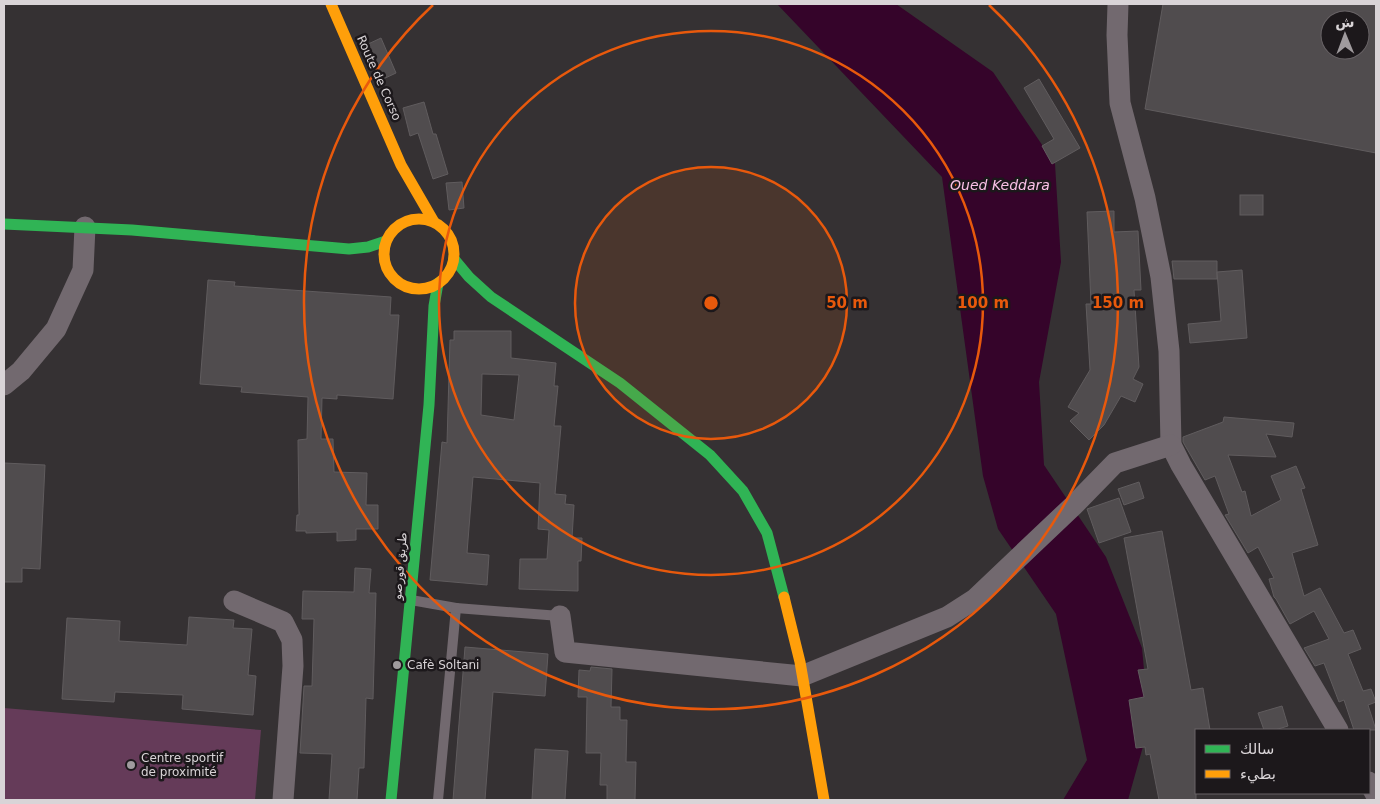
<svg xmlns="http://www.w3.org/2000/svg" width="1380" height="804" font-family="'DejaVu Sans','Noto Naskh Arabic',sans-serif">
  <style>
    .green { fill: #653b59 }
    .water { fill: #35042a }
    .building { fill: #504c4e; stroke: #605c5e; fill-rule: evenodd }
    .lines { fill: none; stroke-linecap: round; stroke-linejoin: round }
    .lane { stroke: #72696f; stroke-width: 10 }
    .street { stroke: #72696f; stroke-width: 21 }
    .fast { stroke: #30b455; stroke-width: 11 }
    .slow { stroke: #ff9f0a; stroke-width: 11 }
    .ring { fill: none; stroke: #e8590c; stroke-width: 2.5 }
    .poi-dot { fill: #a09b9e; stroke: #1c181b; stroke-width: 2 }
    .labels { text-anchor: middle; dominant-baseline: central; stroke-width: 5; stroke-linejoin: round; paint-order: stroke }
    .street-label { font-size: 12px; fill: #d9d4d7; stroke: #1c181b }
    .poi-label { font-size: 12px; fill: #d9d4d7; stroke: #1c181b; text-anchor: start }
    .water-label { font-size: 14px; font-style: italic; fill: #f9c1e6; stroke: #1c181b }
    .centre { fill: #e8590c; stroke: #1c181b; stroke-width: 2.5 }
    .ring-label { font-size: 15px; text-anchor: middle; font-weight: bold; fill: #e8590c; stroke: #1c181b; stroke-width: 5; stroke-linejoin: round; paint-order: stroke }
  </style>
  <rect width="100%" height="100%" fill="#353133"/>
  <polygon class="green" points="4,708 261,730 255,800 4,800"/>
  <polygon class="water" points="777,4 896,4 993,72 1055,164 1061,262 1039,382 1044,465 1106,557 1142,648 1149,725 1128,800 1063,800 1087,760 1056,614 998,529 983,476 942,177"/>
  <g class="building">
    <path d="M1163,4h213v149l-231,-44zM1330,20h30v30h-30z"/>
    <polygon points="381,38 396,73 381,80 366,45"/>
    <polygon points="1039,79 1080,148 1052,164 1042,146 1054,139 1024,88"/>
    <polygon points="424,102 433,134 436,134 448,174 433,179 418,133 410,136 403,108"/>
    <polygon points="462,182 464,208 449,210 446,183"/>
    <rect x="1240" y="195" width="23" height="20"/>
    <polygon points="1114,211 1114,232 1138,231 1141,290 1134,290 1139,367 1133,379 1143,384 1135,402 1121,396 1104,425 1089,440 1070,421 1079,413 1068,407 1090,370 1086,304 1091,304 1087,212"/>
    <polygon points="1172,261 1217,261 1217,279 1174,279"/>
    <polygon points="1242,270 1247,338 1190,343 1188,324 1221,321 1217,272"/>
    <polygon points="208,280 235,282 234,286 391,297 390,315 399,315 393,399 337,395 337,399 322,398 321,439 333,439 334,472 367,473 366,505 378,505 378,529 356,529 356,540 337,541 337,532 306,533 306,531 296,531 297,515 299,515 298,440 307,439 308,397 241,392 242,387 200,384"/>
    <path d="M454,331h57v27l45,5 -2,23h4l-4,40h7l-6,68 11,1 -1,9 9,1 -2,33h10l-1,23h-3v30l-59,-2 1,-30h27l2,-29 -11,-1 2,-46 -67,-6 -6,76 22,2 -2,30 -57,-5 12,-138 5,1 3,-103h4zM482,374l37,1 -5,45 -33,-5z"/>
    <polygon points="1224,417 1294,423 1292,437 1266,434 1276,457 1228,455 1242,492 1245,491 1251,516 1281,500 1271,476 1296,466 1305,488 1301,489 1318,545 1292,553 1304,596 1320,588 1344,633 1353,630 1361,649 1348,654 1363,691 1371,689 1376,702 1368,705 1376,730 1354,730 1344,700 1339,702 1324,663 1315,666 1304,648 1329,639 1314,611 1290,624 1276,599 1274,597 1269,579 1274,578 1258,547 1248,553 1225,515 1229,514 1215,476 1205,480 1183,442 1183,437 1223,422"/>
    <polygon points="4,463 45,465 40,569 22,568 22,582 4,582"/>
    <polygon points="1139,482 1144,498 1124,505 1118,489"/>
    <polygon points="1119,498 1131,532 1099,543 1087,509"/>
    <polygon points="1162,531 1191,690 1203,688 1210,730 1196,730 1196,800 1159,800 1150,754 1146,755 1145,747 1136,748 1129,700 1144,697 1138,670 1148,669 1124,538"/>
    <polygon points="355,568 371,569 369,593 376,593 373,699 366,698 364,768 359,768 357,800 329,800 332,754 300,753 304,686 312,686 314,619 302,619 303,591 354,592"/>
    <polygon points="189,617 234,620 233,628 252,629 248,675 256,676 253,715 182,709 183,695 115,692 114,702 62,699 67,618 120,621 119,641 187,645"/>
    <polygon points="465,647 548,654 545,696 493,692 485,800 453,800"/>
    <polygon points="591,667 612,669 611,707 620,707 620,720 627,720 626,762 636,762 635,800 607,800 607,785 600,785 601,753 586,753 587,697 578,697 579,670 590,671"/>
    <polygon points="1282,706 1288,726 1275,730 1264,730 1258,713"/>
    <polygon points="535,749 568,751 565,800 532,800"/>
  </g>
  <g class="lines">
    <g class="lane">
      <polyline points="411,600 456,608 438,800"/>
      <polyline points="456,608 560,616"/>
    </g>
    <g class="street">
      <polyline points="1118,4 1117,35 1120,103 1145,198 1161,277 1169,351 1171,445 1181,465 1338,730"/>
      <polyline points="4,385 21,371 56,329 83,270 85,227"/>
      <polyline points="234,601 283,622 292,640 293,666 283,800"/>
      <polyline points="560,616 565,652 802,676 947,617 975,599 1073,506 1115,463 1171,445"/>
      <polyline points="1369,782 1376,795"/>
    </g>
    <g class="fast">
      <polyline points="4,224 132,230 349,249 368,247 386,241"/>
      <polyline points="454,259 469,277 491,297 620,383 710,455 743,491 767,533 784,597"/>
      <polyline points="391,800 429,405 434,306 438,283"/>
    </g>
    <g class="slow">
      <polyline points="331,4 401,165 434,222"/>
      <circle cx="419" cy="254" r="35"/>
      <polyline points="784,597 800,662 824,800"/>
    </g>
  </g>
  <circle cx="711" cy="303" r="136" fill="#e8590c" fill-opacity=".12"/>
  <g class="ring">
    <circle cx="711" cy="303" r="136"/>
    <circle cx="711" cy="303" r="272"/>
    <path d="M989 5A407 407 0 1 1 433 5"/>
  </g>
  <g class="poi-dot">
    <circle cx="397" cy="665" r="5"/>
    <circle cx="131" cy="765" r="5"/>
  </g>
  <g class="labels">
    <g class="street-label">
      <text transform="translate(379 78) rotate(66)">Route de Corso</text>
      <text transform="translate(400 566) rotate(-85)">طريق قورصو</text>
    </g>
    <g class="poi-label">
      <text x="407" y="665">Cafè Soltani</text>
      <text x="141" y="758">Centre sportif<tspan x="141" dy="14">de proximité</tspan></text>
    </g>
    <g class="water-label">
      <text x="1000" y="185">Oued Keddara</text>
    </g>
  </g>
  <circle cx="711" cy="303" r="8" class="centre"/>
  <g class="ring-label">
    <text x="847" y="308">50 m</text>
    <text x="983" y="308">100 m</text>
    <text x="1118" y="308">150 m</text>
  </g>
  <rect width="1380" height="804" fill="none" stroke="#d9d4d7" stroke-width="10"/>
  <rect x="1195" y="729" width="175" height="65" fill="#1c181b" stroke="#686366"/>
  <rect x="1205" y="745" width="25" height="8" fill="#30b455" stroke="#686366"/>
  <text x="1240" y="754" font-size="15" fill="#d9d4d7">سالك</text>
  <rect x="1205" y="770" width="25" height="8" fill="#ff9f0a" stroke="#686366"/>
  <text x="1240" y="779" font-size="15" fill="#d9d4d7">بطيء</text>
  <g transform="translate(1345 35) rotate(359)"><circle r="24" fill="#1c181b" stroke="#686366"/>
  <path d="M0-4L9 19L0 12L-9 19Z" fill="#a09b9e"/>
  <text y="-8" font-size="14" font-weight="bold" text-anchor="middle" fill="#d9d4d7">ش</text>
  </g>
</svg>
